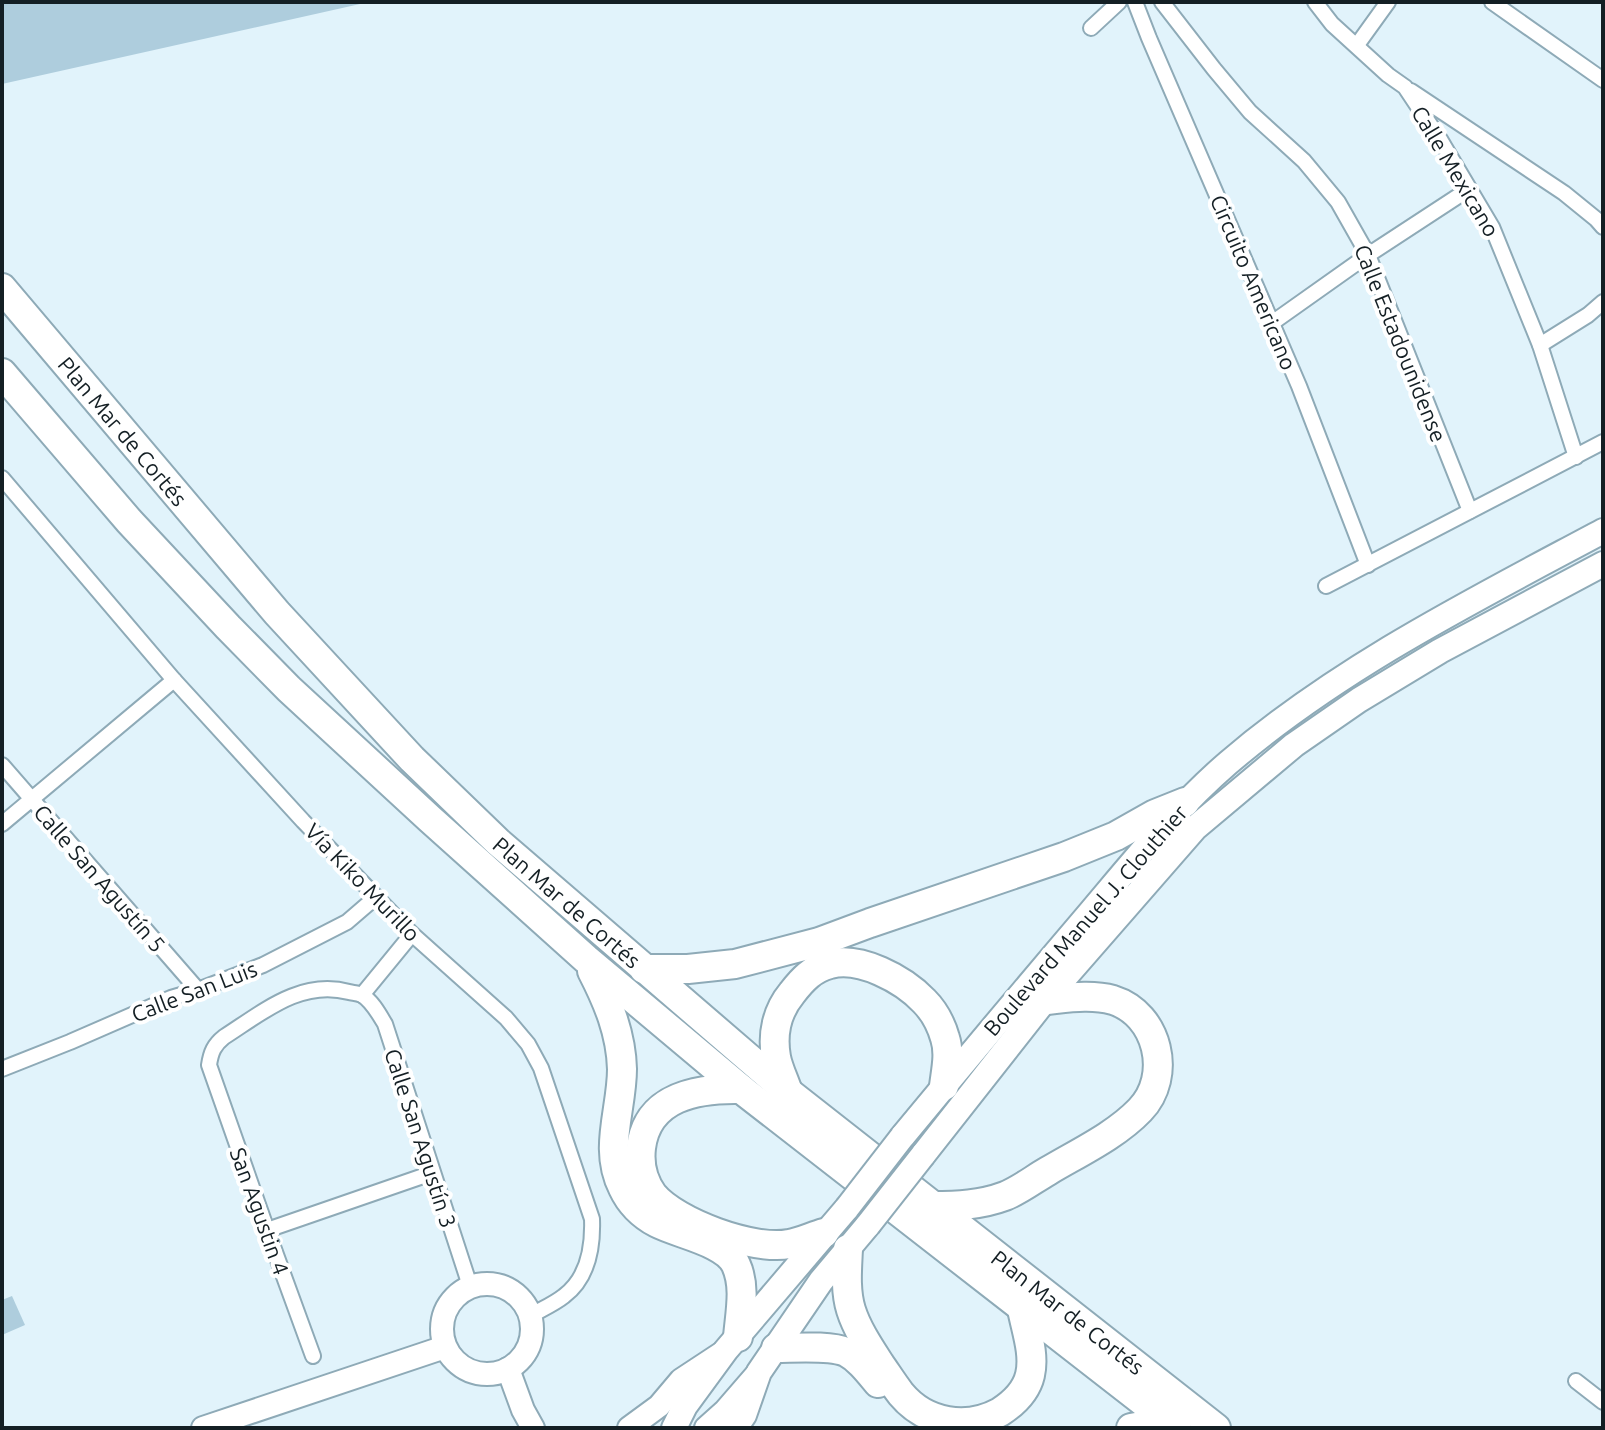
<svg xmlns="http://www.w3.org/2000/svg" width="1605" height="1430" font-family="Ubuntu,sans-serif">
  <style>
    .green { fill: #aecddd }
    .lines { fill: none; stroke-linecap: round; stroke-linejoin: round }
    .street-casing { stroke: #8eaab7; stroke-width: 18 }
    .secondary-casing { stroke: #8eaab7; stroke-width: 26 }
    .primary-casing { stroke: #8eaab7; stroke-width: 28 }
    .highway-casing { stroke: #8eaab7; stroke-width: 32 }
    .street { stroke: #fff; stroke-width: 14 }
    .secondary { stroke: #fff; stroke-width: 22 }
    .primary { stroke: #fff; stroke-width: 24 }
    .highway { stroke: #fff; stroke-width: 28 }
    .primary-bridge-casing { stroke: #8eaab7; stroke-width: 28; stroke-linecap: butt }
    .primary-bridge { stroke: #fff; stroke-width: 24 }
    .labels { text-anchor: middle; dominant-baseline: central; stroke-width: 8; stroke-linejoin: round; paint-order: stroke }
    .street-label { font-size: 22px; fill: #141f24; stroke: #fff }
  </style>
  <rect width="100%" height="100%" fill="#e1f3fb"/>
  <g class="green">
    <polygon points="2,2 369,2 2,84"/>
    <polygon points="12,1296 25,1325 2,1335 2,1300"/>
  </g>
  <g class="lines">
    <defs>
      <g id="street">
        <polyline points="1135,2 1149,38 1299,386 1368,565"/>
        <polyline points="1162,2 1214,69 1250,112 1304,161 1338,202 1368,255 1470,511"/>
        <polyline points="1315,2 1332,24 1388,75 1405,87 1441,141 1492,227 1540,345 1576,457"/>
        <polyline points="1492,2 1603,80"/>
        <polyline points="1091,28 1119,2"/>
        <polyline points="1357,45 1388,2"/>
        <polyline points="1411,91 1564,193 1596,219 1603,227"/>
        <polyline points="1272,323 1368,255 1469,189"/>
        <polyline points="1540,345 1588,315 1603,302"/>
        <path d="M2,478l172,202 129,141 109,113 94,84 22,26 13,24 51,151c1,27 -4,59 -28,77 -10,8 -22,13 -34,20"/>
        <polyline points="1326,586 1603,442"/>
        <polyline points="2,765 198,990"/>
        <polyline points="2,824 174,680"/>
        <polyline points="362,995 412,934"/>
        <polyline points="2,1069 70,1042 171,998 198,990 263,965 347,922 376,897"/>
        <polyline points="267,1230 432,1173"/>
        <path d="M313,1356l-46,-126 -58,-165c2,-13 5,-20 15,-28 39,-25 77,-58 125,-45 4,1 9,1 13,3 10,6 17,19 23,29l85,262"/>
        <polyline points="1576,1381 1603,1402"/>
      </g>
      <g id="secondary">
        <circle cx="487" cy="1329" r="45"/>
        <polyline points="508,1369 523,1410 533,1428"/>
        <polyline points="203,1428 445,1347"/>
        <polyline points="629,1428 659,1406 681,1380 722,1353"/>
        <polyline points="706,1428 725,1411 757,1374"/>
      </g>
      <g id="primary">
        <path d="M902,1137c62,-75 124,-149 187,-223 44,-52 87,-106 139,-151 112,-96 246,-163 375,-232"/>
        <polyline points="923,1155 1045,1000 1195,828 1294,745 1359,700 1440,651 1603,564"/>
        <polyline points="674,1428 685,1406 726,1350 847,1208"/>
        <polyline points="735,1428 744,1415 759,1372 821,1281 868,1225"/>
      </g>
      <g id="highway">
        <polyline points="2,288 277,613 412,759 498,842 788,1092 1216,1428"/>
        <polyline points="2,373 129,521 228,627 289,689 430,819 586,959 741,1089 1177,1428"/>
        <polyline points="644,969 688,969 735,964 819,942 870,923 1064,857 1116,836 1155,814 1185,802"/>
        <path d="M592,971c16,31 29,62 30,98 0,41 -19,80 1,119 7,15 19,27 34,35 21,11 69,19 79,42 10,22 4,48 2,72"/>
        <path d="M741,1089c-43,-1 -94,7 -100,59 -2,17 2,33 12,47 23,28 101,56 136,49 12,-2 24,-8 35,-11"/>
        <path d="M788,1092c-4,-12 -10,-24 -12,-35 -4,-23 1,-46 16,-64 10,-13 21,-25 38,-29 30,-8 73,15 94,37 10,10 17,23 21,37 5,15 1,32 -1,48"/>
        <path d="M932,1206c25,0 49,-1 73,-10 15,-6 29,-17 43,-25 30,-18 67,-35 92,-61 33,-34 18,-96 -27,-110 -22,-6 -46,-2 -68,0"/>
        <path d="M848,1249c-1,20 -3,42 3,61 6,19 18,37 29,54 7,10 14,21 21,30 25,30 66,36 99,18 14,-9 26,-20 30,-37 5,-21 -4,-45 -8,-66"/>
        <path d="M776,1348c18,0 54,-3 70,4 13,7 22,19 32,31"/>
        <polyline points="1131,1428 1168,1421"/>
      </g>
    </defs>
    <use href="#street" class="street-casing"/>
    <use href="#secondary" class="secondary-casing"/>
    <use href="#primary" class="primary-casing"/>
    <use href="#highway" class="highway-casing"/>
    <use href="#street" class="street"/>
    <use href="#secondary" class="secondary"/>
    <use href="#primary" class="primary"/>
    <use href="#highway" class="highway"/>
    <defs>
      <g id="primary-bridge">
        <polyline points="847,1208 902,1137"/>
        <polyline points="868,1225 923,1155"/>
      </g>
    </defs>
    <use href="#primary-bridge" class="primary-bridge-casing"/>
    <use href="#primary-bridge" class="primary-bridge"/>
  </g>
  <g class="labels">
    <g class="street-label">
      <text transform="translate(1456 171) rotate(59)">Calle Mexicano</text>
      <text transform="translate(1254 282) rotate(67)">Circuito Americano</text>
      <text transform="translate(1401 343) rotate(68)">Calle Estadounidense</text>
      <text transform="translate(123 431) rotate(50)">Plan Mar de Cortés</text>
      <text transform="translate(100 878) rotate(49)">Calle San Agustín 5</text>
      <text transform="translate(363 882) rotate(46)">Vía Kiko Murillo</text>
      <text transform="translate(567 902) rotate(41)">Plan Mar de Cortés</text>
      <text transform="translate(1085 920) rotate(-49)">Boulevard Manuel J. Clouthier</text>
      <text transform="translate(194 991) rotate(-21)">Calle San Luis</text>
      <text transform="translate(421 1138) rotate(72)">Calle San Agustín 3</text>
      <text transform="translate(260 1211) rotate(70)">San Agustin 4</text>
      <text transform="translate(1068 1312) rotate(38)">Plan Mar de Cortés</text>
    </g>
  </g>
  <rect width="1605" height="1430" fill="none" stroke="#141f24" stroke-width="8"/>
</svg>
